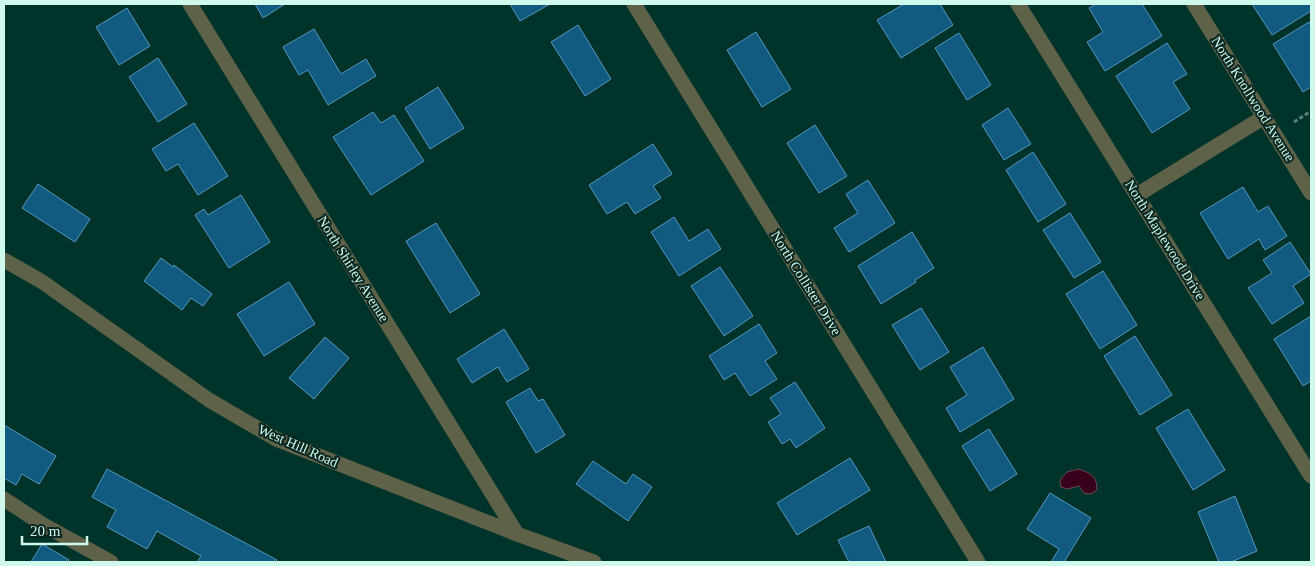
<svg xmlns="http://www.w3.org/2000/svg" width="1315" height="566" font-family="'Times New Roman',serif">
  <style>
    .water { fill: #39001c; stroke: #664b5b }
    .building { fill: #115b80; stroke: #5497be }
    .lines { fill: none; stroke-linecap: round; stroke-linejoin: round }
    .path { stroke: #57857b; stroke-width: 3; stroke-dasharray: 4 2.5; stroke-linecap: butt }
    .minor { stroke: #5d6248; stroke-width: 15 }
    .labels { text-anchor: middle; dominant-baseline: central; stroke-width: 4; stroke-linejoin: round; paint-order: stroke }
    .street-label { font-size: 14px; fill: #d0f9ed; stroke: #0a2620 }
  </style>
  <rect width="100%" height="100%" fill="#003329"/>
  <path class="water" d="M1078,469c13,4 19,7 19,21l-6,4 -7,-1 -5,-7 -12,3 -6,-2 -1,-7 7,-8z"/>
  <g class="building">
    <polygon points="255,4 285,4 263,18"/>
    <polygon points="510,4 550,4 520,21"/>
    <polygon points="904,4 940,4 953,25 901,58 877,20"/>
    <polygon points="1096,4 1142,4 1162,36 1105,71 1087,42 1103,32 1089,8"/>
    <polygon points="1252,4 1311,4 1311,11 1272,35"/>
    <polygon points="127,8 150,46 119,65 96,27"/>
    <polygon points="1309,22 1311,26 1311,87 1303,92 1273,44"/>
    <polygon points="578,25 611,79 585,96 551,42"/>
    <polygon points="314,29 341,74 366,59 376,76 328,105 308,70 299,75 283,47"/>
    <polygon points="756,32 791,89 762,107 727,50"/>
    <polygon points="959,33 991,85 967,100 935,48"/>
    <polygon points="1167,43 1187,74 1173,82 1190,109 1152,133 1116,76"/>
    <polygon points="158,58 187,104 158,122 129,77"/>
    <polygon points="438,87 464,128 430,149 405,108"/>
    <polygon points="1008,108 1031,144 1004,160 982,125"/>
    <polygon points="373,112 381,123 394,115 424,161 371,195 333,137"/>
    <polygon points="194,123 228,176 198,195 178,164 166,171 152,149"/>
    <polygon points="815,125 847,176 819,193 787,143"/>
    <polygon points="653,144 672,174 653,186 661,198 635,214 627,202 607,214 589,185"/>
    <polygon points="1033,152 1066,204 1038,222 1006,170"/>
    <polygon points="868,180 895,223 849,252 834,228 858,213 846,194"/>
    <polygon points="38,184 90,219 75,242 22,208"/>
    <polygon points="1243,187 1258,212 1268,206 1287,236 1265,250 1259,239 1228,259 1200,213"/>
    <polygon points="241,195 270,242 229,268 195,215 204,209 208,215"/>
    <polygon points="1070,213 1101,262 1074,278 1043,230"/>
    <polygon points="674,217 689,241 708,229 721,249 679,276 651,232"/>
    <polygon points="436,223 480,294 450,313 406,241"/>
    <polygon points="912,232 934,268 915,280 916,282 881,304 858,266"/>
    <polygon points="1290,242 1311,274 1293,286 1304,303 1272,324 1248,288 1272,273 1263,260"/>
    <polygon points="161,258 173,267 174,265 212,294 203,306 191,298 182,310 144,281"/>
    <polygon points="720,267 753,316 724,336 691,286"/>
    <polygon points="1103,271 1137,325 1100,349 1066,294"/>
    <polygon points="289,282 315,324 264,356 237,314"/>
    <polygon points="921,308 949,352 920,370 892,325"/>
    <polygon points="1311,316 1311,381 1303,386 1274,339"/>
    <polygon points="759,324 777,353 765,361 777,379 750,396 735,373 724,380 709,356"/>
    <polygon points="504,329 529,369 507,382 498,367 472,383 457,359"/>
    <polygon points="1135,336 1172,395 1140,415 1104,356"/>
    <polygon points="325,337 349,358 314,399 289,378"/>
    <polygon points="983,347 1014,399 960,432 946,408 967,395 950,367"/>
    <polygon points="795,382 825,428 796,448 790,439 782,444 768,422 781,414 770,398"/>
    <polygon points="530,388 538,401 543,399 565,435 536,453 506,402"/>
    <polygon points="1188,409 1225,470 1193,490 1156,428"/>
    <polygon points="4,425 56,456 39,484 22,474 16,485 4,478"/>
    <polygon points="989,429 1017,474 990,491 962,446"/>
    <polygon points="850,458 870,490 797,535 777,503"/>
    <polygon points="593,461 626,484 633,474 652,487 628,521 576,484"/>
    <polygon points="107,469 277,560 275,562 197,562 201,556 157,531 147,549 107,527 116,510 92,497"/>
    <polygon points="1050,493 1091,518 1064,562 1051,562 1059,549 1027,529"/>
    <polygon points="1235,496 1257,551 1231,562 1219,562 1198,512"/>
    <polygon points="869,526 886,562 849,562 838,540"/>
    <polygon points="42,544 69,560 67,562 31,562"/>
  </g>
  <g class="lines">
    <polyline class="path" points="1294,122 1311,111"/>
    <g class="minor">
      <polyline points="190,4 517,534"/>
      <polyline points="634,4 978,562"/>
      <polyline points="1018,4 1311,476"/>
      <polyline points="1194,4 1311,193"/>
      <polyline points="1137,195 1264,117"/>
      <polyline points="4,260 41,281 209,400 276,439 517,534 594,562"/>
      <polyline points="4,499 42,524 111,562"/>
    </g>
  </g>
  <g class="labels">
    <g class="street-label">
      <text transform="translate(1253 99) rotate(58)">North Knollwood Avenue</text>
      <text transform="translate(1165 240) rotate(58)">North Maplewood Drive</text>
      <text transform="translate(353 269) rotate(58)">North Shirley Avenue</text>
      <text transform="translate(806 283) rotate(58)">North Collister Drive</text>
      <text transform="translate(298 446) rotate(24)">West Hill Road</text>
    </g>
  </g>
  <rect width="1315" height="566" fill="none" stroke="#d0f9ed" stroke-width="10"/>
  <path d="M22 536v8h65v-8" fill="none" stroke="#d0f9ed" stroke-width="2.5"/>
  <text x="30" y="536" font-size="15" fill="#d0f9ed" stroke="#0a2620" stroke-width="4" paint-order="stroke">20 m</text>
</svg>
